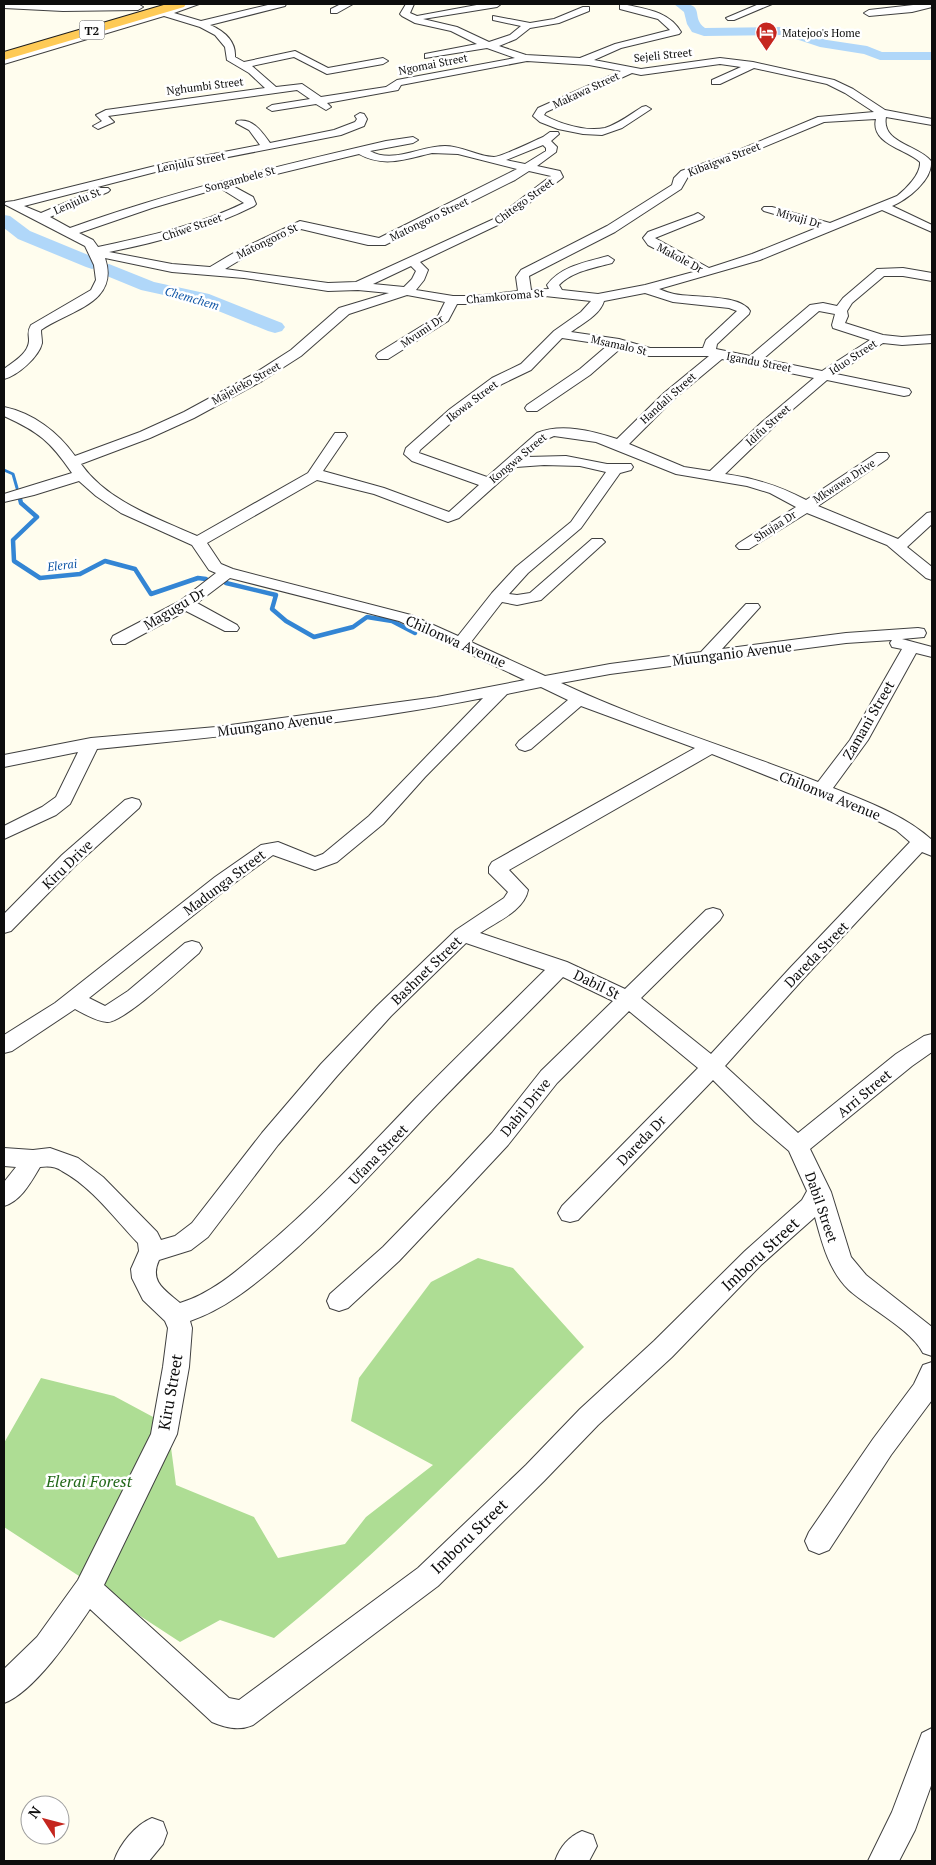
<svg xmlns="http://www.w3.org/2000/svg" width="936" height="1865" font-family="'PT Serif',serif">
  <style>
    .forest { fill: #aedd94 }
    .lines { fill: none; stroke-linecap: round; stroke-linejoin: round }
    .stream-far1 { stroke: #3385d4; stroke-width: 3 }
    .stream { stroke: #3385d4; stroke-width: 4.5 }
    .river { fill: #b0d7f9; fill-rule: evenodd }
    .minor-casing { stroke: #404040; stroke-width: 2 }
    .trunk-casing { stroke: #1e1e1e; stroke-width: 2 }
    .minor { fill: #fff; fill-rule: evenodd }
    .trunk { fill: #feca56; fill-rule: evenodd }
    .labels { text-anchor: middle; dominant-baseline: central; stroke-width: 5; stroke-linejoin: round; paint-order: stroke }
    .far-poi-label { font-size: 11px; fill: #0d0d0d; stroke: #fff; text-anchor: start }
    .far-street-label { font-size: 11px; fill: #0d0d0d; stroke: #fff }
    .shield { fill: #fff; stroke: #565656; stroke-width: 1 }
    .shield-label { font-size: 12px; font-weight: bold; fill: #0d0d0d }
    .far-water-label { font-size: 12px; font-style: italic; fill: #1056a6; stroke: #fff }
    .street-label { font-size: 14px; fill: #0d0d0d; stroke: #fff }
    .near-street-label { font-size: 16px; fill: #0d0d0d; stroke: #fff }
    .near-park-label { font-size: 16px; font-style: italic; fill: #23691a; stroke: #fff }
  </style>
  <rect width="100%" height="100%" fill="#fffdee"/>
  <path class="forest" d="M478,1258l35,10 71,79c-101,100 -200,202 -310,291l-54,-18 -40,22 -176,-115v-84l37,-65 73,18 54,29 8,60 78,32 24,41 67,-14 21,-27 67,-52 -82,-44 8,-43 72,-96z"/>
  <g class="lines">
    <polyline class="stream-far1" points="4,470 13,474 17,488"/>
    <g class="stream">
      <polyline points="20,499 21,503 37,517 13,540 14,561 40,578 80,574 105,561 135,569 151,594 198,578 206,579"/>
      <polyline points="226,583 276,595 272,609 286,621 314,637 353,627 367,617 392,621 415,633"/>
    </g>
    <g class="river">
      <path d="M674,4c35,-2 15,13 31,24l80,-1 42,13 40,6 15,6h50v8h-52l-16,-6 -44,-7 -36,-12 -80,1 -12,-4 -5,-8 -3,-12z"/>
      <polygon points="4,215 10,216 30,231 98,259 101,263 98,267 92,269 86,267 18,239 4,228"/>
      <polygon points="109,264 154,282 209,294 282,323 285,327 282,331 275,333 268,331 196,302 141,290 102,274 100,270 102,266"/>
    </g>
    <defs>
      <g id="minor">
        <polygon points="4,4 138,4 143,7 138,10 63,11 4,8"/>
        <path d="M185,4h14l-25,9 27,8 71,-17h14l-1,2 -75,19c14,6 26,16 25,32l9,5 51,-11 33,17 55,-10 5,3 -5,3 -56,10 -33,-17 -42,9 24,21 26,-3 19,13 65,-10 11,-7 118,-22 -28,-10 -62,10v-4l52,-10 -26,-13 -36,-8 -13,-7 -2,-2 6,-10h8l-4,9 7,3 65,-12h19l-4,3 -74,12 34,8 32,15 21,-7 11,-9 -28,-6v-4l37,7 24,-4 29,-12h6v4l-30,12 -29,5 -14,11 -17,7 27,9 54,3 35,-14 55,-14 -12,-11 -38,-10v-4l3,-1c22,5 46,7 58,28l-2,2 -58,14 -27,12 47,9 79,-11 33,4 81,18 19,9 32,21 47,9v6l-46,-8c-5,26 32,28 45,44 2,19 -24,39 -39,45l40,19v7l-50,-22 -122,50 -101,29c5,2 10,4 15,5 19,4 66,0 76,17l-1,3 -32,30 -1,5 34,7 60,-51 13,-2 14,3 6,-8 34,-29 26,-1 29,5v8l-29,-5h-19l-32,27 -5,8 1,5 -3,7 38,12 19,2 30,-2v8l-30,2 -19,-2 -47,31 73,15 2,3 -2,3 -5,1 -77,-16 -42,36 -60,58c29,4 55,12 81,26l71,-47h10l2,3 -2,3 -69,47 80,33 29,-26 5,-1v12l-25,23 25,20v13l-6,-2 -39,-33 -80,-32 -58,36h-10l-3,-3 3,-3 57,-36 -26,-14 -23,-7 -71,-12 -80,-32 -42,-6 -7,3 -20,18 39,-1 41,8h24l2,3 -2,3 -11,3 -39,55 -53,45 -19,21 8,1 13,-2 62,-54h10l3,3 -64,58 -24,5 -15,-3 -31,40 74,34 65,-12 91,-12 45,-48h12l2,3 -38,42 124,-16 72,-5 6,1 2,4 -2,4 -22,2 30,8v10l-16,-4 -48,87 -35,48c35,14 71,27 99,52v16l-10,-4 -118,126 -79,88 73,67 98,-79 28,-18 8,-2v18l-20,14 -102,83 21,43 20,65 15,18 66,52v29l-9,-3c-11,-23 -54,-45 -74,-63 -20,-19 -27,-47 -34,-73l-54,48 -89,92 -74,68 -54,56 -106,105 -185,139c-14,6 -27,3 -41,-3l-122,-113c-18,27 -56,83 -86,94v-34l33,-32 41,-57 73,-146 12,-67 5,-39 -3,-7 -22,-21 -11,-22 -1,-9 8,-18 -1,-8c-23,-24 -46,-56 -76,-72 -7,-5 -14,-5 -22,-4 -9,15 -19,34 -36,39v-24l12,-15 -12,-1v-18l29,2 17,-2 28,10 25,19 54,55 4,8 14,-4 17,-13 70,-90 59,-69 56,-58 79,-76 48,-32 4,-6 -19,-19v-6l3,-5 203,-114 -114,-42 -50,43 -6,2 -6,-2 -3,-4 3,-4 49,-41 -27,-13 -34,7 -82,83 -42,47 -46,38 -22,8 -42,-15 -44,32 -140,111 16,8 23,-15 57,-48 7,-2 7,2 3,5 -3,5c-14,12 -77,71 -92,69 -11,-1 -23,-8 -32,-13l-63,42 -8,2v-18l51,-32 160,-126 46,-32 17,-3 37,15 8,-3 46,-38 114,-118c-127,25 -257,38 -386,51l-27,55 -14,11 -52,24v-13l38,-19 14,-10 22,-45 -74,15v-12l87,-17 125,-11 221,-30 88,-17 -126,-59 -169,-43 -33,25 40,22 2,3 -2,3h-12l-39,-20 -61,33h-12l-2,-4 2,-4 67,-35 36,-28 -7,-3 -17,-25 -71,-32 -25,-17 -17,-15 -45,14 -30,7v-8l68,-21c-22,-32 -33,-41 -68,-57v-9c29,6 54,25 71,49l65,-24 44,-20 68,-37 39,-25 48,-42 50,-15 -31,-3 -30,1 -84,-13 -72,-6 -67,-14c15,45 -35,52 -64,72 0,4 1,9 1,13 -3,14 -25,33 -38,36v-10c9,-7 24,-15 25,-28 0,-7 -2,-9 2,-16l60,-35 5,-10 -2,-15 -9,-19 -81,-42 2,-2 8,-1 153,-38 93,-18 -11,-15 -13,-7 1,-2c16,-3 25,11 33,22l64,-13 21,-8 2,-3 -2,-3 5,-3 4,1 3,5 -3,7 -23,9 -174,34 -143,37 17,7 59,-25h8l2,2 -2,2 -58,25 20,11c103,-37 209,-62 316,-87l27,-4 5,3 -5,3 -43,8c23,13 50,-5 75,-5 17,0 34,11 49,11 7,0 40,-16 49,-20l7,-5h8l1,2 -8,7 6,6 -1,5 -19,14 23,5 3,6 -2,2 -57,43 -84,40 8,8 -4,10 -8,10 37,6h22l43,-5 -2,-14 5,-7 86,-44 65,-41 2,-7 7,-7 41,-14 96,-40 56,-5 -29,-19 -18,-9 -73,-16 -34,16h-8v-4l29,-13 -21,-3 -79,11 -9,-2 -86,39 -2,3c16,9 42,17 61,13 13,-4 26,-14 37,-21l4,-1 5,3 -29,19 -20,7 -19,-1 -25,-5 -18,-7 -7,-6 5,-8 83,-37 -32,-6 -62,-4 -126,24 -3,5 -71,13 4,4 -5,3 -10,-6 -44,7 -5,-3 5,-3 38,-6 -13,-9 -189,26 6,6 -16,7 -5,-3 9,-5 -6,-6 10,-5 159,-22 -16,-15 -22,-13 -2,-13 -10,-12 -15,-8 -36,-11 -160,48v-6zM876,119c-6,25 30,30 44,43 1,12 -14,27 -23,34l-67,27 -58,-16h-8l-2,2 2,2 55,16 -67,27 -43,14 -54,-30 47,-19 2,-2 -6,-4 -4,2 -46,17 -5,6 5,7 49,26 -52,14 -47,9 -36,-4 -3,-5c14,-14 35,-17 53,-22l2,-3 -6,-4c-22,6 -47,10 -61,29l2,4 -18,1 -2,-14 86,-44 66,-43 8,-14 41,-14 94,-39zM543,145l3,3v3l-21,13 -19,-4zM432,153l26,1 59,15 -138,69 -79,-17 -63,30 -27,16 -38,-3 -63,-12c50,-10 99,-23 145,-46l2,-2 -3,-7 -22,-12 128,-31c25,14 47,5 73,-1zM529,171l22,5 -55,42 -140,64 -28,1 -103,-14 20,-12 56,-28 67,16h17l130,-65zM220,188l24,15c-47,23 -96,33 -146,44l-5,-7 -14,-7 73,-25zM411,266l5,5 -4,8 -8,8 -31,-3zM645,293l28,9 56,6 8,3 -31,29 -3,8h-53l-31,-9 -48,-7c11,-8 29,-17 33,-31zM407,295l38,7 -7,14 -60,37 -2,3 2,3h10l60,-38 9,-17h18l70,-8 46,5 -10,11 -27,19 -33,33 -29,14 -42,31 -44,39 -2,6 8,7 67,24 -30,27 -65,-24 -61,-17 24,-35 -2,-3h-10l-27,40 -111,63c-40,-18 -89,-34 -116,-72l69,-26 44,-20 68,-37 39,-25 48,-42zM819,311l16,3 -3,11 1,3 37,12 -48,31 -59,-12zM562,338l46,7 -28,24 -53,36 -2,3 2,3h10l53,-36 31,-27 28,8h60l-45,37 -47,46c-25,-8 -55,-16 -80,-6l-50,44 -68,-24 1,-3 40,-35 42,-31 29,-14zM722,359l92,19 -52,44 -52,49 -26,-4 -55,-23 45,-45zM544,465l36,1 26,6 -35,50 -55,45 -24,26 -34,43 -47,-21 -178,-46 -12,-5 -14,-21 110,-63 57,14 74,28 11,-4 57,-51zM892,640l-2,3 2,4 10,2 -52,91 -32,42c-86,-34 -174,-60 -257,-99l49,-9 236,-31zM712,754l154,61 30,15 14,12 -120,126 -79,86 -70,-56 79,-78 3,-5 -3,-5 -7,-2 -7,2 -81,79 -58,-27 -87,-29c16,-11 44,-22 48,-43l-19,-20zM466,943l79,27c-43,43 -87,85 -129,128 -51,53 -100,107 -157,154 -23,20 -49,42 -79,51 -15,-13 -31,-21 -21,-43l32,-10 17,-13 70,-92 59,-69 54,-60zM563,977l50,24 -72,70 -49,62 -42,45 -67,69 -53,47 -3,7 3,7 9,3 9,-3 51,-47 67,-71 42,-45 49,-62 72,-72 69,57 -136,138 -4,7 4,7 8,2 8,-2 135,-140 42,42 34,29 18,40 -5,9 -57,51 -91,90 -74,68 -54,56 -108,103 -179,132 -10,-2 -125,-113 73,-151 12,-67 3,-39 -2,-7c35,-12 63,-35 91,-59 52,-45 97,-95 144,-145 45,-47 92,-93 138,-140z"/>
        <polygon points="341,4 353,4 337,13 331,13 331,9"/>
        <polygon points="759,4 772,4 734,20 728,20 726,18"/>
        <polygon points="922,4 932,4 932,7 912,12 869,16 864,13 869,10"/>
        <polygon points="132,798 139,800 141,804 139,808 76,865 11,931 4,933 4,914 62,855 125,800"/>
        <polygon points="932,1362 932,1400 891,1455 829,1550 819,1554 809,1550 805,1541 809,1532 873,1439 914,1384 923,1365"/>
        <polygon points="932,1728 932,1783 915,1830 899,1861 868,1861 892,1812 922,1733"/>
        <path d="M152,1818l11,4 4,11 -4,11 -14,17h-35c6,-17 21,-36 38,-43z"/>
        <path d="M582,1831l11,4 4,11 -8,15h-34c5,-14 13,-24 27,-30z"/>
      </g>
      <polygon id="trunk" points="167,4 186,4 184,7 4,60 4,52"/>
    </defs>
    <use href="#minor" class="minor-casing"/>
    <use href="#trunk" class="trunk-casing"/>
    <use href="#minor" class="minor"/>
    <use href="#trunk" class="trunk"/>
  </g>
  <defs>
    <symbol id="hotel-pin" viewBox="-11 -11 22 30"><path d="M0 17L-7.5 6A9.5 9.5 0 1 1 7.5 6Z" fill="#c5261e" stroke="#fff"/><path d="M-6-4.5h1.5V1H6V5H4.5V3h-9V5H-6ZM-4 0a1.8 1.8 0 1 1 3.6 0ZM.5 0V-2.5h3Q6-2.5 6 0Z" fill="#fff"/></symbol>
  </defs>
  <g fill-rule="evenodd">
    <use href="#hotel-pin" x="754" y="20" width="25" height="34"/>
  </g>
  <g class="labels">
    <g class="far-poi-label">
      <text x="782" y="33">Matejoo's Home</text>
    </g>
    <g class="far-street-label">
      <text transform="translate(663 55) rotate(-6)">Sejeli Street</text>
      <text transform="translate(433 64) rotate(-11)">Ngomai Street</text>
      <text transform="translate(205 86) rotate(-7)">Nghumbi Street</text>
      <text transform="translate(586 90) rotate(-25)">Makawa Street</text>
      <text transform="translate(724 159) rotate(-21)">Kibaigwa Street</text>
      <text transform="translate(191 162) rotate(-11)">Lenjulu Street</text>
      <text transform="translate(240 179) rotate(-15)">Songambele St</text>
      <text transform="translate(77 201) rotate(-24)">Lenjulu St</text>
      <text transform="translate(524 201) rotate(-36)">Chitego Street</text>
      <text transform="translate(799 218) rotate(16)">Miyuji Dr</text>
      <text transform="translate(429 219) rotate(-26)">Matongoro Street</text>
      <text transform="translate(192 227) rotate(-19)">Chiwe Street</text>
      <text transform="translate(267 241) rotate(-26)">Matongoro St</text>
      <text transform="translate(680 258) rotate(28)">Makole Dr</text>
      <text transform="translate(505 296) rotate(-5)">Chamkoroma St</text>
      <text transform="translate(422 331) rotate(-34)">Mvumi Dr</text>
      <text transform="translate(619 345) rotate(13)">Msamalo St</text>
      <text transform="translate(853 357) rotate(-33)">Iduo Street</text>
      <text transform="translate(759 362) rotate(11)">Igandu Street</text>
      <text transform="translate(246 383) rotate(-29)">Majeleko Street</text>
      <text transform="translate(668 398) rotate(-42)">Handali Street</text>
      <text transform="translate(472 401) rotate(-37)">Ikowa Street</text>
      <text transform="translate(768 425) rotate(-42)">Idifu Street</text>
      <text transform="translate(518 458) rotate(-40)">Kongwa Street</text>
      <text transform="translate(844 481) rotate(-33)">Mkwawa Drive</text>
      <text transform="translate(775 526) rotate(-33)">Shujaa Dr</text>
    </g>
    <rect class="shield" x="79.5" y="20.5" width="25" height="19" rx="4"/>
    <g class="shield-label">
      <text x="92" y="30">T2</text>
    </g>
    <g class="far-water-label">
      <text transform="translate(192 298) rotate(16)">Chemchem</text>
      <text transform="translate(62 565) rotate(-7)">Elerai</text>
    </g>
    <g class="street-label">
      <text transform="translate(174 608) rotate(-31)">Magugu Dr</text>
      <text transform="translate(456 641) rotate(24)">Chilonwa Avenue</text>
      <text transform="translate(732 653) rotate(-7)">Muunganio Avenue</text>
      <text transform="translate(868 720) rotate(-60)">Zamani Street</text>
      <text transform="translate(275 724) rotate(-7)">Muungano Avenue</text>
      <text transform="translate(830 795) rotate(22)">Chilonwa Avenue</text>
      <text transform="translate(67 864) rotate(-44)">Kiru Drive</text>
      <text transform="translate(224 882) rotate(-37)">Madunga Street</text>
      <text transform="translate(816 954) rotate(-46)">Dareda Street</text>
      <text transform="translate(426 970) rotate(-44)">Bashnet Street</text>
      <text transform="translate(597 984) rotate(26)">Dabil St</text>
      <text transform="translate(864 1093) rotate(-40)">Arri Street</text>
      <text transform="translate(525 1107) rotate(-51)">Dabil Drive</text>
      <text transform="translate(641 1140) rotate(-46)">Dareda Dr</text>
      <text transform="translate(378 1154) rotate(-46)">Ufana Street</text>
      <text transform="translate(822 1207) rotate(71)">Dabil Street</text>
    </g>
    <g class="near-street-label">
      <text transform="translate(760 1254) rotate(-43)">Imboru Street</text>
      <text transform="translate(170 1392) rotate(-80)">Kiru Street</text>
      <text transform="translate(469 1536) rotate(-44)">Imboru Street</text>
    </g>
    <g class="near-park-label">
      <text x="89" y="1481">Elerai Forest</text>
    </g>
  </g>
  <rect width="936" height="1865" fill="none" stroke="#0d0d0d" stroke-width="10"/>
  <g transform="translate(45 1820) rotate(306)"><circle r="24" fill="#ffffff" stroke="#9e9e9e"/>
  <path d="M0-4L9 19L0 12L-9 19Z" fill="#c5261e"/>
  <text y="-8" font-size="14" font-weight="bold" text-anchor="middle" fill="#0d0d0d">N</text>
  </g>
</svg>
